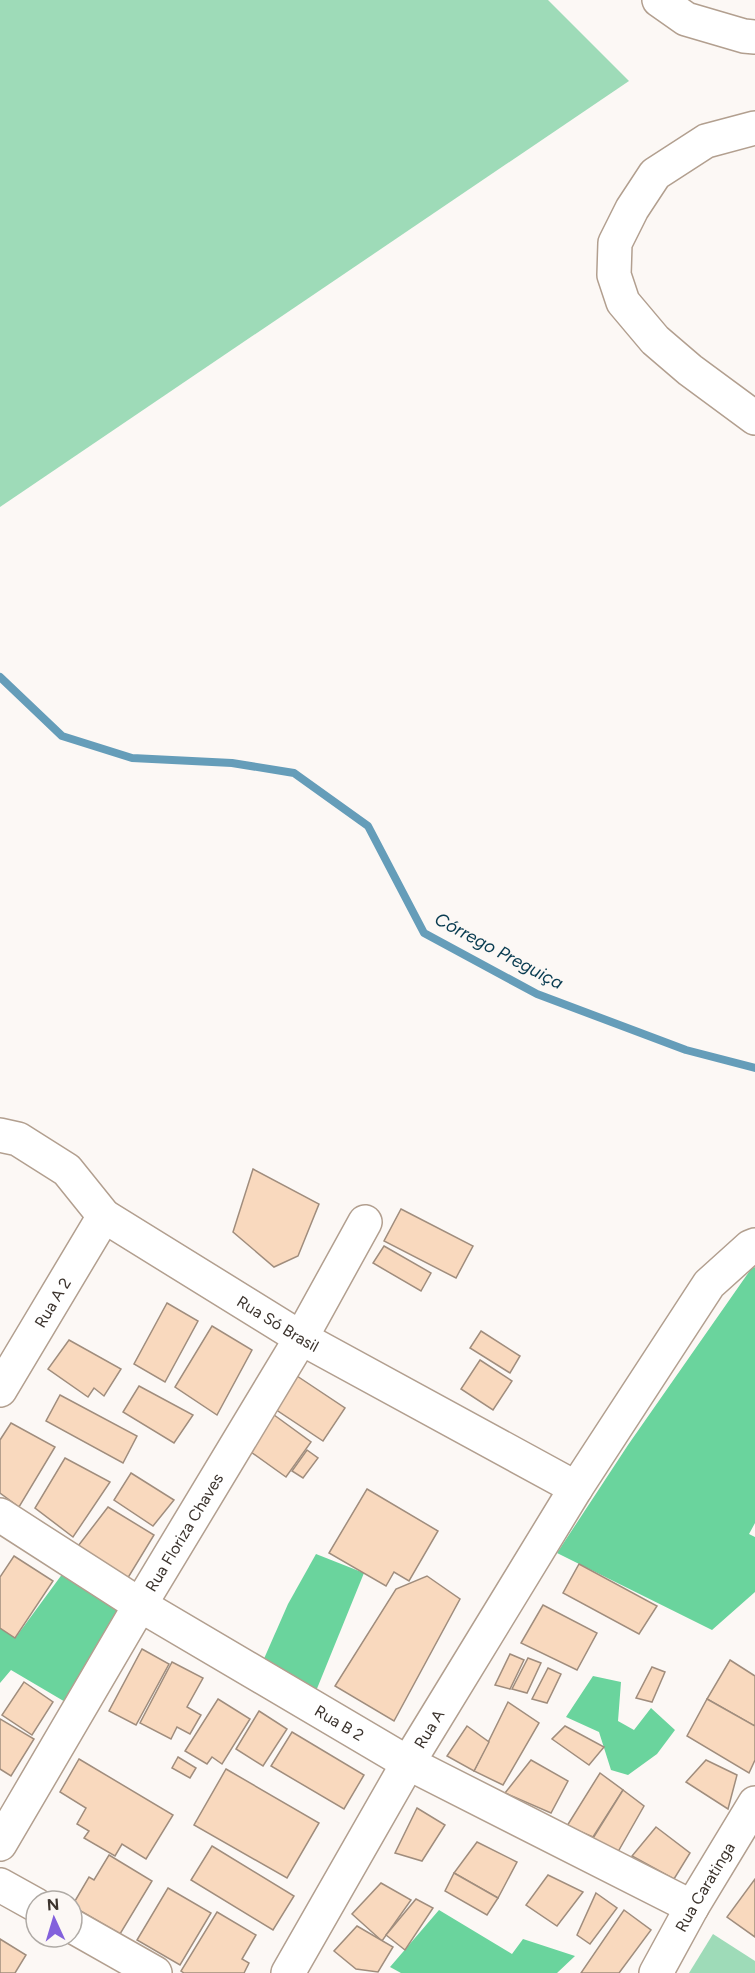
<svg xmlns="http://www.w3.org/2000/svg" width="755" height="1973" font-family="Figtree,sans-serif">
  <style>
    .green { fill: #9edbb8 }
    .forest { fill: #6ad49d }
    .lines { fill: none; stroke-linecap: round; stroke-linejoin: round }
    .stream { stroke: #659db9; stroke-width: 8 }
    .building { fill: #f9d9be; stroke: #a08d7d; stroke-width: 1.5 }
    .minor-casing { stroke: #b29f8f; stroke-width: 36 }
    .minor { stroke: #fff; stroke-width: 33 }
    .labels { text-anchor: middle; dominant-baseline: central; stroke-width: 6; stroke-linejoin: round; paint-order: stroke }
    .street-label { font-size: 16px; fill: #3c342e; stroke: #fcf8f5 }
    .water-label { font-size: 18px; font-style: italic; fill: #083b50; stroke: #fcf8f5 }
  </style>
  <rect width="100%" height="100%" fill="#fcf8f5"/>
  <g class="green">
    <polygon points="0,0 548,0 629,81 0,507"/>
    <polygon points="713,1934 755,1961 755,1973 689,1973"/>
  </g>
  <g class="forest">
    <polygon points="755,1267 755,1523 749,1534 755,1537 755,1592 712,1630 557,1553 628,1445 751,1269"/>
    <polygon points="316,1554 364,1573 316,1691 263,1661 288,1604"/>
    <polygon points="63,1573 121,1608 67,1703 11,1670 0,1683 0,1628 16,1637"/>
    <polygon points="593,1676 621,1682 618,1721 634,1730 651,1708 675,1730 657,1754 628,1775 611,1770 599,1732 566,1717"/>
    <polygon points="439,1910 512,1954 523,1939 575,1956 557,1973 401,1973 390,1967"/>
  </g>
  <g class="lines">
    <polyline class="stream" points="0,677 62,736 132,758 232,763 294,773 368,826 424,933 537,994 686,1050 755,1068"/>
  </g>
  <g class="building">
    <polygon points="253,1169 319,1204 298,1256 274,1267 233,1232"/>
    <polygon points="401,1209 473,1246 456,1278 384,1241"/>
    <polygon points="384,1246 431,1273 421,1291 373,1263"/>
    <polygon points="167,1303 198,1321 165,1382 134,1364"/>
    <polygon points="212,1326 252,1350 217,1415 175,1387"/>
    <polygon points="481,1331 520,1356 510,1373 470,1348"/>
    <polygon points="69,1340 121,1369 104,1396 94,1388 88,1397 48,1369"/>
    <polygon points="480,1360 512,1381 493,1410 461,1389"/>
    <polygon points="291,1372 345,1408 323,1441 269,1405"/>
    <polygon points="139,1386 193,1415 174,1443 123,1412"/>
    <polygon points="60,1395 137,1436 123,1463 46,1421"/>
    <polygon points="270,1412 311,1442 286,1477 244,1447"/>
    <polygon points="11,1423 55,1447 19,1507 0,1493 0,1440"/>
    <polygon points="307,1450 318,1458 303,1478 292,1471"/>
    <polygon points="65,1458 110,1482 73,1537 35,1508"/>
    <polygon points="131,1473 174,1500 153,1526 114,1500"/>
    <polygon points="367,1489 438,1531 409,1581 394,1572 386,1586 329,1553"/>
    <polygon points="108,1507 154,1535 126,1581 75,1550"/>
    <polygon points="14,1556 53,1581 15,1638 0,1628 0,1577"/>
    <polygon points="579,1564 657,1606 639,1634 563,1593"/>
    <polygon points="427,1576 460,1599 394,1721 335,1686 396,1589"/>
    <polygon points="543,1605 597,1633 577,1670 521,1643"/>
    <polygon points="142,1649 169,1664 136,1725 109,1711"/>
    <polygon points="510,1654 524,1660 510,1689 495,1685"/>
    <polygon points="528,1658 541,1663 527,1693 512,1689"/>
    <polygon points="730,1660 755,1676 755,1726 707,1699"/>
    <polygon points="172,1662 203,1678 187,1707 201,1715 190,1734 177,1727 171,1739 140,1723"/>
    <polygon points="652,1667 665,1672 652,1702 636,1698"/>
    <polygon points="548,1668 561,1674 547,1703 532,1699"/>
    <polygon points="24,1682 53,1702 32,1735 2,1715"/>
    <polygon points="218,1699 250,1719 222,1764 212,1757 207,1764 185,1751"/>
    <polygon points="707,1699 755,1726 755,1760 749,1773 687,1736"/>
    <polygon points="508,1702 539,1723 503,1785 474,1771"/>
    <polygon points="259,1711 287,1729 263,1766 236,1749"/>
    <polygon points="0,1719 34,1739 11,1776 0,1769"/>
    <polygon points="467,1726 489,1742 474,1771 447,1756"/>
    <polygon points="565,1726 604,1747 589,1765 552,1739"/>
    <polygon points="292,1732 364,1775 344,1809 271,1766"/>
    <polygon points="178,1757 196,1768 190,1778 172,1768"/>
    <polygon points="79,1759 173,1815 146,1859 122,1844 115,1856 84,1838 89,1831 77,1824 86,1808 60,1792"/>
    <polygon points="531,1760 568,1781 551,1813 505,1793"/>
    <polygon points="706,1760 737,1775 728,1809 686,1782"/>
    <polygon points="226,1769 319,1823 287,1878 194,1825"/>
    <polygon points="600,1773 623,1790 593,1837 567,1826"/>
    <polygon points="623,1790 644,1806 615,1857 590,1843"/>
    <polygon points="417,1808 445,1825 422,1861 395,1853"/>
    <polygon points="656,1827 690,1853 674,1879 632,1856"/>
    <polygon points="477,1842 517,1862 498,1898 454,1873"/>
    <polygon points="212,1846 294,1896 273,1930 191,1880"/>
    <polygon points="109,1855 152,1881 120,1934 72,1906 89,1877 94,1880"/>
    <polygon points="454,1873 498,1898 487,1915 445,1891"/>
    <polygon points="548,1875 583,1892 557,1926 526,1905"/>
    <polygon points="755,1879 755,1937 727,1917"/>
    <polygon points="381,1883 411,1900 382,1941 352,1914"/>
    <polygon points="168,1888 211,1913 180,1965 137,1940"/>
    <polygon points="596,1893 617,1908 590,1944 577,1935"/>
    <polygon points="416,1899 433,1908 405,1950 386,1935"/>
    <polygon points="624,1910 651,1930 619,1973 581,1973"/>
    <polygon points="217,1912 256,1935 242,1959 249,1963 244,1973 184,1973 181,1971"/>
    <polygon points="357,1926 393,1947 378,1972 356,1969 334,1951"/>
    <polygon points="0,1939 26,1955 15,1973 0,1973"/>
  </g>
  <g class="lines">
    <defs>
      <g id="minor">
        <polyline points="659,0 686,19 744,36 755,37"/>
        <polyline points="755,128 706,141 655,174 632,209 615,243 614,275 623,302 655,340 690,370 755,418"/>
        <path id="s1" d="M0,1135l18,4 49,31 37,46 197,122 275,150"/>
        <path id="s2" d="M0,1390l104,-174"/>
        <path id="s3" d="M0,1515l140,90 268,158 284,144"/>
        <path id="s4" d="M0,1844l140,-239 161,-267 64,-116"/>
        <polyline points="0,1885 36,1905"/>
        <polyline points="72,1926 155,1973"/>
        <path id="s5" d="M288,1973l120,-210 168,-275 133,-204 41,-37 5,-2"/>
        <path id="s6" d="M656,1973l36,-66 63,-104"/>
      </g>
    </defs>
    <use href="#minor" class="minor-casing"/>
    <use href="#minor" class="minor"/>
  </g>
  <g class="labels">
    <g class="street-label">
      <text stroke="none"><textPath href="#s2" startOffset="102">Rua A 2</textPath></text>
      <text stroke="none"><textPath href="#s1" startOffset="340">Rua Só Brasil</textPath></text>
      <text stroke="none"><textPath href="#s4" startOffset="362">Rua Floriza Chaves</textPath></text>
      <text stroke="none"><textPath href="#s3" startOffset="398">Rua B 2</textPath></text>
      <text stroke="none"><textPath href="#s5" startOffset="282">Rua A</textPath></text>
      <text stroke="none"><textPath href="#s6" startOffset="99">Rua Caratinga</textPath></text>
    </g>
    <g class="water-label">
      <text transform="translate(499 951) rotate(28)">Córrego Preguiça</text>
    </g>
  </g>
  <g transform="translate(54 1919) rotate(356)"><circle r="28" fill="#fcf8f5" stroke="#afaaa5" stroke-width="1.5"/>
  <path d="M0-4.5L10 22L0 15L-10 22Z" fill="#8361dc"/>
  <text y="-9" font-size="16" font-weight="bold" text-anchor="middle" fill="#3c342e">N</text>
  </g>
</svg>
